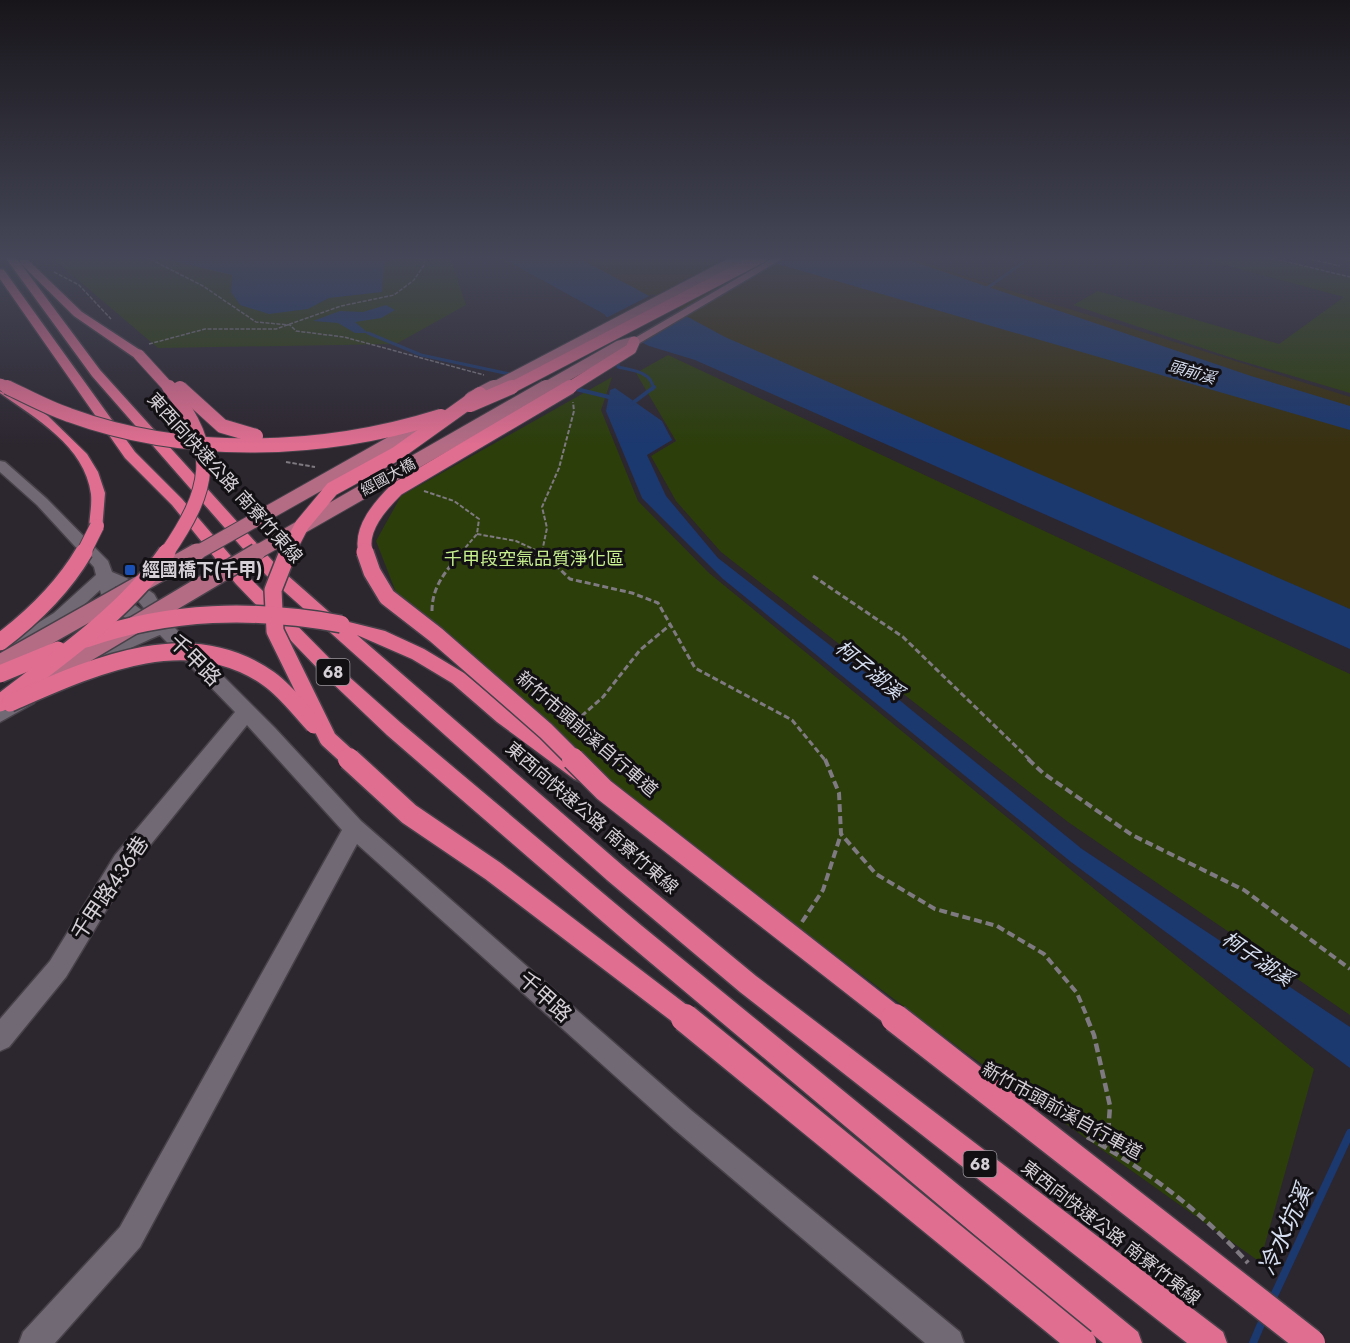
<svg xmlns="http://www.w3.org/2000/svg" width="1350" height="1343" font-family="Jost,'Noto Sans TC',sans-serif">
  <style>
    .green { fill: #2c3e0a }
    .sand { fill: #38300f }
    .water { fill: #1b386f }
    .pier { fill: #2c262f }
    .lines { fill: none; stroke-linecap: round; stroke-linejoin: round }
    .stream-far2 { stroke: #1b386f; stroke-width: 3 }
    .stream-far1 { stroke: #1b386f; stroke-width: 4 }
    .stream { stroke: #1b386f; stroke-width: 8 }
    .minor-casing { stroke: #474149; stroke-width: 3 }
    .major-casing { stroke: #474149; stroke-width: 3 }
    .highway-casing { stroke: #474149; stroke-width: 3 }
    .path-far4 { stroke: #7f7a81; stroke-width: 1.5; stroke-dasharray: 4 1.5; stroke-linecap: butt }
    .path-far3 { stroke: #7f7a81; stroke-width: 2; stroke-dasharray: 4.5 2; stroke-linecap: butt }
    .path-far2 { stroke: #7f7a81; stroke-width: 3; stroke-dasharray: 6 3; stroke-linecap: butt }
    .path-far1 { stroke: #7f7a81; stroke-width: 4; stroke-dasharray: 8 4; stroke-linecap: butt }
    .path { stroke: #7f7a81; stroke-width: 4.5; stroke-dasharray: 9 4.5; stroke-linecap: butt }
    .minor { fill: #716974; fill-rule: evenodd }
    .major { fill: #b46c85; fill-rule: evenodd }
    .highway { fill: #e06e91; fill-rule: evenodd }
    .major-bridge-far2-casing { stroke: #474149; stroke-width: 13; stroke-linecap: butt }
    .major-bridge-far1-casing { stroke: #474149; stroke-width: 16; stroke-linecap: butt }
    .major-bridge-casing { stroke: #474149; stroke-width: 20; stroke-linecap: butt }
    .highway-bridge-far4-casing { stroke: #474149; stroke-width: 13; stroke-linecap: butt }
    .highway-bridge-far3-casing { stroke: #474149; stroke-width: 16; stroke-linecap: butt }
    .highway-bridge-far2-casing { stroke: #474149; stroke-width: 20; stroke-linecap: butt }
    .highway-bridge-far1-casing { stroke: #474149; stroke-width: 25; stroke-linecap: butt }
    .highway-bridge-casing { stroke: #474149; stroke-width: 31; stroke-linecap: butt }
    .major-bridge-far2 { stroke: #b46c85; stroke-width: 11 }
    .major-bridge-far1 { stroke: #b46c85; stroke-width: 14 }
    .major-bridge { stroke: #b46c85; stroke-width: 17 }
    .highway-bridge-far4 { stroke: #e06e91; stroke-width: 11 }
    .highway-bridge-far3 { stroke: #e06e91; stroke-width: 14 }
    .highway-bridge-far2 { stroke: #e06e91; stroke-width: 17 }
    .highway-bridge-far1 { stroke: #e06e91; stroke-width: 22 }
    .highway-bridge { stroke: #e06e91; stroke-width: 28 }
    .transit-dot { fill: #1a4fb4; stroke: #131014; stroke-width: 2 }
    .labels { text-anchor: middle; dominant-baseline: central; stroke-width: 6; stroke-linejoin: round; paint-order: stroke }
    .far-street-label { font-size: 15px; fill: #d4d0d6; stroke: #131014 }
    .far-water-label { font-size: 16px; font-style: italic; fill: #d5def0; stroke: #131014 }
    .shield { fill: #131014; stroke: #9a969c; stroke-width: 1.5 }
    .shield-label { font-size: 16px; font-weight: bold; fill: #d4d0d6 }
    .street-label { font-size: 18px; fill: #d4d0d6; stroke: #131014 }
    .park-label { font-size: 18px; fill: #c5ee8d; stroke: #131014 }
    .poi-label { font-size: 18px; font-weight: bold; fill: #d4d0d6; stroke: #131014; text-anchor: start }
    .water-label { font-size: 20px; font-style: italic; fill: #d5def0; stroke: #131014 }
    .near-street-label { font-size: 21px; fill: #d4d0d6; stroke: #131014 }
    .near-water-label { font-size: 24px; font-style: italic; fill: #d5def0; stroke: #131014 }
  </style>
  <rect width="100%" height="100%" fill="#2c262f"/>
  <g class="green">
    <polygon points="51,257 445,257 451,260 466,305 396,344 158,348"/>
    <polygon points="1195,257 1264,257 1350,278 1350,393 1235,359 1073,305 1098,291 1279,344 1344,297"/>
    <polygon points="668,355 1350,674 1350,1015 1068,822 721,552 676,501 651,456 676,441 636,373"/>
    <polygon points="612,377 601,410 638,501 709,573 1314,1069 1260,1262 962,1050 612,788 399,600 376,541 401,496"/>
  </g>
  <polygon class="sand" points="496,257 904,257 1350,397 1350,648 668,340"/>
  <g class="water">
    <polygon points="167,257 402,257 384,262 382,292 329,298 308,309 269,314 240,305 231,292 232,275 174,261"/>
    <polygon points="500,257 577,257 725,337 1350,609 1350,649 695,360 649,346 619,331 604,314"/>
    <polygon points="754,257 900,257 1251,376 1350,406 1350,430"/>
    <polygon points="386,305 395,310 381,318 355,322 368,333 355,333 338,323 313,321 340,311 363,312"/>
    <polygon points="615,388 662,421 672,440 647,455 666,496 718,558 876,681 1082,849 1350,1027 1350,1068 1071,862 723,579 642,498 606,411 610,390"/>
  </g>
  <polygon class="pier" points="653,294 689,314 637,343 617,333 604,319"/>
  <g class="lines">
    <g class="stream-far2">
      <polyline points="983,291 1031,257"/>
      <polyline points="368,333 421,355 514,375"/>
      <path d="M619,359l-1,8c14,3 35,5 35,22"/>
      <polyline points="572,388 575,389"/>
    </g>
    <g class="stream-far1">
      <polyline points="572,388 613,398"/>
      <polyline points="630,405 654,387"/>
    </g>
    <g class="stream">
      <polyline points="1272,1300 1350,1133"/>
      <polyline points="1253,1343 1264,1317"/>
    </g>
    <defs>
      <g id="minor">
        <polygon points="1343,257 1350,257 1350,260 1344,259"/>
        <path d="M0,461l5,1 42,37 61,62 4,11 26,11 16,11 17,30 104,104 86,93 331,290 268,221 4,11h-39l-251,-214 -317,-285 -217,403 -85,96h-36l4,-11 97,-105 222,-397 -95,-105 -116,144 -65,108 -57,70 -9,4v-32l50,-58 65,-106 120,-143 -75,-77c-14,5 -57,28 -67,25l-3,-5 3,-5 51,-23c-15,-5 -41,-21 -44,-37 -16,15 -70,67 -91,61l-3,-5 3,-5 45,-28 42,-38 -2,-8 -57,-62 -37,-33zM115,586l20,11 16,20 -34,-25z"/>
        <polygon points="27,691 34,693 36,698 34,703 0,722 0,705"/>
      </g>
      <polygon id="major" points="774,257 785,257 638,344 628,342"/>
      <g id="highway">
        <polygon points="5,257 15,257 20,263 20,260 28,260 82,312 143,352 143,358 135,358 74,316 21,264 100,370 278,567 337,619 385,631 424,649 464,673 511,712 588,767 591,773 588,779 581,782 574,779 497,722 452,683 412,659 357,635 623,866 756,976 1223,1332 1227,1343 1187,1343 740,992 607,880 266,575 92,376"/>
        <polygon points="0,269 4,270 135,452 182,499 248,576 338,667 401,723 642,926 1138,1332 1142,1343 1103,1343 626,942 387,735 326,677 236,584 172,505 125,458 0,279"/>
        <path d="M0,383l48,33 39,38 11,18 7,21 -3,37h-10l-3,-4c1,-11 3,-22 2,-32 -6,-48 -56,-76 -91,-101z"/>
      </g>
    </defs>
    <use href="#minor" class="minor-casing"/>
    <use href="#major" class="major-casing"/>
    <use href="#highway" class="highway-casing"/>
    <g class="path-far4">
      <polyline points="146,257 203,286 256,322 290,325 296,331 344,337 484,375"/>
      <polyline points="1267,257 1350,277"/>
      <polyline points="1301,257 1340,266"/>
      <polyline points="54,272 79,285 111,319"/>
      <polyline points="149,344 205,329 276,329 341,306 394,295 414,280 424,265 425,257"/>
    </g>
    <g class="path-far3">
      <polyline points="286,462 315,467"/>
      <polyline points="424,491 454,501 479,519 477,534 460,554"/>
      <polyline points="477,534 516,541 544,554"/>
      <polyline points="542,552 547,528 542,507 559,468 574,411 573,402"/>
    </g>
    <g class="path-far2">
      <polyline points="542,552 570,579 632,593 658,603 695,668 792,720 825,760"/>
      <polyline points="813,576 903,637 1030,760"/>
      <path d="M432,611c0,-25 14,-40 30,-59"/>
      <polyline points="568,728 603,697 640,650 670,625"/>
    </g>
    <g class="path-far1">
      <polyline points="825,759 839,793 841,834 876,874 935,909 997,926 1044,954 1077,993 1088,1019"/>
      <polyline points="1028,759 1043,773 1132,835 1244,890 1350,969"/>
      <polyline points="802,922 823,890 841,834"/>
    </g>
    <g class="path">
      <polyline points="1087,1018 1094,1035 1110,1106 1107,1147"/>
      <path d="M1087,1137c60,33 115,75 161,126"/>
    </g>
    <use href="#minor" class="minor"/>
    <use href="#major" class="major"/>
    <use href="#highway" class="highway"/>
    <defs>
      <g id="major-bridge-far2">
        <polyline points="491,389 743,257"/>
        <polyline points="543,389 619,346 634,342"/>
      </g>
      <g id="major-bridge-far1">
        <polyline points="471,399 494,387"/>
        <polyline points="195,554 436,418"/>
        <polyline points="254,554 546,387"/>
      </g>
      <g id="major-bridge">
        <polyline points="0,663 197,552"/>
        <polyline points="32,686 257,552"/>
      </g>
      <g id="highway-bridge-far4">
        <polyline points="139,355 170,389"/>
        <polyline points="0,384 10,389"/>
        <polyline points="509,389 762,257"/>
        <polyline points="567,389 631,349 634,342"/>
      </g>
      <g id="highway-bridge-far3">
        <path d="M7,387c21,10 41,21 62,28 118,43 254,38 372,1"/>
        <polyline points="180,388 222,426 256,436"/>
        <polyline points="470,405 512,387"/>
        <polyline points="83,554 97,526"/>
        <path d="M166,554c44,-64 54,-103 3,-167"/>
        <polyline points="287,554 302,525 332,489 396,454 480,394"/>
        <path d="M366,554c-8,-25 16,-50 31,-65l173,-102"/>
      </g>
      <g id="highway-bridge-far2">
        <polyline points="288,552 273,590 275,631 328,739 351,760"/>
        <polyline points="365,552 372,572 387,597 436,635 546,731 575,760"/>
        <path d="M86,639c85,-29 167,-31 255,-15"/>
        <path d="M0,642c33,-25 63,-54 84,-90"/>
        <polyline points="0,674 58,650"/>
        <path d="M0,703c58,-45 125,-90 167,-151"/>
        <path d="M10,703c80,-35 178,-82 259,-24 17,12 31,31 45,46"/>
      </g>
      <g id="highway-bridge-far1">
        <polyline points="349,759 409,814 493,871 687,1019"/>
        <polyline points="573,759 604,790 897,1019"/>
      </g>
      <g id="highway-bridge">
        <polyline points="685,1018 1082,1343"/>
        <polyline points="895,1018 1311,1343"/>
      </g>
    </defs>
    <use href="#major-bridge-far2" class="major-bridge-far2-casing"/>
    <use href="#major-bridge-far1" class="major-bridge-far1-casing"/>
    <use href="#major-bridge" class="major-bridge-casing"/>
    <use href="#highway-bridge-far4" class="highway-bridge-far4-casing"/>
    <use href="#highway-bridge-far3" class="highway-bridge-far3-casing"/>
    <use href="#highway-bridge-far2" class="highway-bridge-far2-casing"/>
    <use href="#highway-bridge-far1" class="highway-bridge-far1-casing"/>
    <use href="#highway-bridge" class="highway-bridge-casing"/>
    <use href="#major-bridge-far2" class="major-bridge-far2"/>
    <use href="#major-bridge-far1" class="major-bridge-far1"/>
    <use href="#major-bridge" class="major-bridge"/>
    <use href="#highway-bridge-far4" class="highway-bridge-far4"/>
    <use href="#highway-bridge-far3" class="highway-bridge-far3"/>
    <use href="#highway-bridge-far2" class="highway-bridge-far2"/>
    <use href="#highway-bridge-far1" class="highway-bridge-far1"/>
    <use href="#highway-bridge" class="highway-bridge"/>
  </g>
  <linearGradient id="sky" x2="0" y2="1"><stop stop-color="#18151a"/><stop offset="0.58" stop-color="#454758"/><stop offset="1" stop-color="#454758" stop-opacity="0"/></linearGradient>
  <rect width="1350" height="445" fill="url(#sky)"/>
  <rect class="transit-dot" x="124" y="564" width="12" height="12" rx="3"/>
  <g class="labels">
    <g class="far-street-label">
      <text transform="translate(388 477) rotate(-29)">經國大橋</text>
    </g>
    <g class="far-water-label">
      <text transform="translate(1192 372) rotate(16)">頭前溪</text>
    </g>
    <g class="shield">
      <rect x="316.5" y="659" width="33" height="26" rx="4.5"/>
      <rect x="963.5" y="1151" width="33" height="26" rx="4.5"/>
    </g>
    <g class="shield-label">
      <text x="333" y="672">68</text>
      <text x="980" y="1164">68</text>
    </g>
    <g class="street-label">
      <text transform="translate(225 478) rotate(48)">東西向快速公路 南寮竹東線</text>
      <text transform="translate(587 734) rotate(41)">新竹市頭前溪自行車道</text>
      <text transform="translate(592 818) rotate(41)">東西向快速公路 南寮竹東線</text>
      <text transform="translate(1062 1111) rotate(29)">新竹市頭前溪自行車道</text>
      <text transform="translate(1111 1233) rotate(38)">東西向快速公路 南寮竹東線</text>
    </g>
    <g class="park-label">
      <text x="534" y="559">千甲段空氣品質淨化區</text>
    </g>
    <g class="poi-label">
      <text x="142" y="570">經國橋下(千甲)</text>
    </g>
    <g class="water-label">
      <text transform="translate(869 670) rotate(39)">柯子湖溪</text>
      <text transform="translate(1257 959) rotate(34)">柯子湖溪</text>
    </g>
    <g class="near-street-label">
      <text transform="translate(195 660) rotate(45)">千甲路</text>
      <text transform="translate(110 888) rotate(-56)">千甲路436巷</text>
      <text transform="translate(545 997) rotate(42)">千甲路</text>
    </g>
    <g class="near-water-label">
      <text transform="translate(1285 1230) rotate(-65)">冷水坑溪</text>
    </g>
  </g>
</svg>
